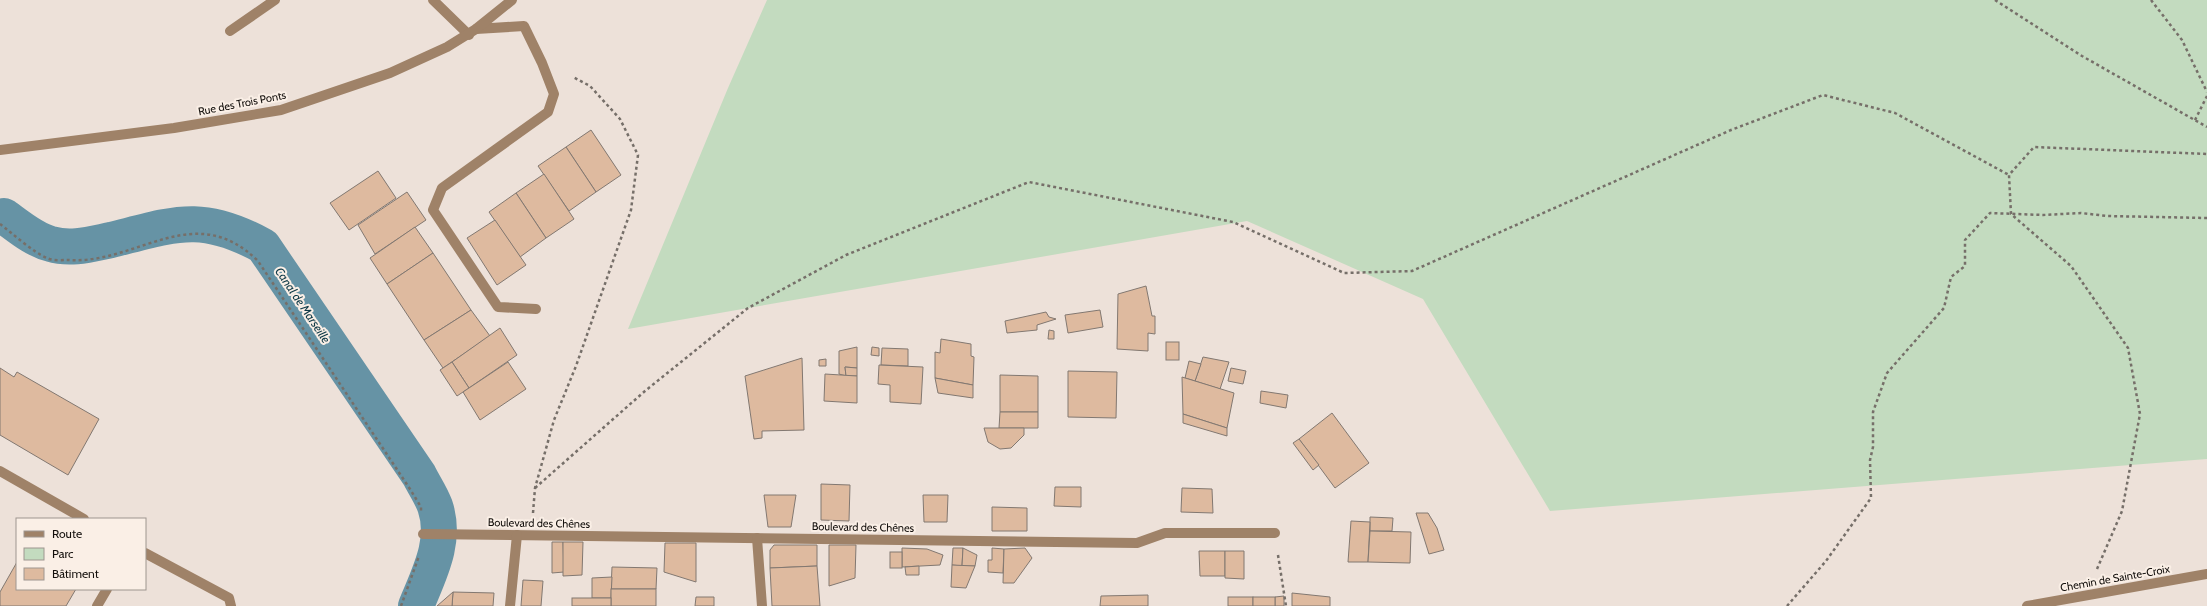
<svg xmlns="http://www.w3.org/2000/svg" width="2207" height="606" font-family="Cabin,sans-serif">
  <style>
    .green { fill: #c3dbbf }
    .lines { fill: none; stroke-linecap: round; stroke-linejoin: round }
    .canal { stroke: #6693a5; stroke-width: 36 }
    .building { fill: #deba9f; stroke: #827871 }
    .path { stroke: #766f69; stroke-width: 2.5; stroke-dasharray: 3 3; stroke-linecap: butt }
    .service { stroke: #9f8268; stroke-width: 10 }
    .minor { stroke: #9f8268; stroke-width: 10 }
    .labels { text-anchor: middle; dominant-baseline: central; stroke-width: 4; stroke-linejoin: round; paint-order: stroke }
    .street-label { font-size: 11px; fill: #14100d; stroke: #faefe6 }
    .water-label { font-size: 12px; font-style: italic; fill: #0d3846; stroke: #faefe6 }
  </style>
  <rect width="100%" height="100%" fill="#ede1d9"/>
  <polygon class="green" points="767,0 2207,0 2207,459 1550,511 1423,299 1247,221 628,329 728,88"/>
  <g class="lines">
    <path class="canal" d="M4,216c14,10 30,24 47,28 20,6 40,0 60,-4 64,-16 90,-28 152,6l156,229c5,10 12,20 16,31 12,35 -6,68 -19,100"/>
  </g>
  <g class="building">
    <polygon points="591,130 621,175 596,192 566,147"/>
    <polygon points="566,147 596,192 569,211 538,166"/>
    <polygon points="378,171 396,198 349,230 330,203"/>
    <polygon points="544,174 574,219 546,238 516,193"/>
    <polygon points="407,192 426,220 375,254 358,225"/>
    <polygon points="516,193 546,238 520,257 489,212"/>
    <polygon points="495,220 526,265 497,285 467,238"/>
    <polygon points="415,227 433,253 387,284 370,258"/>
    <polygon points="433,253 471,310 424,340 387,284"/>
    <polygon points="1146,286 1152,316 1155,316 1155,334 1148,333 1148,351 1117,349 1118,294"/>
    <polygon points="471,310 490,336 443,368 424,340"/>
    <polygon points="1100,310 1103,327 1068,333 1065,315"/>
    <polygon points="1046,312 1049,317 1056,319 1037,325 1037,330 1007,333 1005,321"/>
    <polygon points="500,328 517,355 469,388 452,362"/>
    <polygon points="1049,330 1054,331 1054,339 1048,339"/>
    <polygon points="941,339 971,344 971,356 974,357 973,385 935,378 935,352 940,353"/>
    <rect x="1166" y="342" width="13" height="18"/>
    <polygon points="857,347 857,368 845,367 846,376 839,374 839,351"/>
    <polygon points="872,347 879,348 879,356 871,355"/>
    <polygon points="882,348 908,349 908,366 881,365"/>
    <polygon points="1203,357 1229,362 1220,389 1195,381"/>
    <polygon points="802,358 804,430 762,431 762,438 754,439 745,376"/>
    <polygon points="826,359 826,366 819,366 819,360"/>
    <polygon points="1189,361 1201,364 1195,381 1185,378"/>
    <polygon points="452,362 469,388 457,396 440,370"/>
    <polygon points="508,362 526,389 480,420 463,392"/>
    <polygon points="879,365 923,367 921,404 890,402 890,385 878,384"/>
    <polygon points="845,367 857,368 857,376 846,376"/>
    <polygon points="0,368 14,377 17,372 99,419 68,475 0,435"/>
    <polygon points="1231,368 1246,371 1243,384 1228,381"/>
    <polygon points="1068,371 1117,372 1116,418 1068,417"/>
    <polygon points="825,374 857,376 857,403 824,401"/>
    <polygon points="1000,375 1038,376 1038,412 1000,412"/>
    <polygon points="1182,377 1234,393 1227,428 1183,414"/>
    <polygon points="935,378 973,385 973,398 938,393"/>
    <polygon points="1261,391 1288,395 1286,408 1260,403"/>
    <polygon points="1000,412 1038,412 1038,428 999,428"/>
    <polygon points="1332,413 1369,463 1335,488 1299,439"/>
    <polygon points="1183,414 1227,428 1227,436 1183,423"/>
    <polygon points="984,428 1024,428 1024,435 1011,448 1000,449 988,442"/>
    <polygon points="1299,439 1319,465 1313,470 1293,443"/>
    <polygon points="821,484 850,485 849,521 821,520"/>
    <polygon points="1055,487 1081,487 1081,507 1054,506"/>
    <polygon points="1182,488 1212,489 1213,513 1181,512"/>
    <polygon points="764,495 796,495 791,527 768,527"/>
    <polygon points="923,495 948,495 947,522 924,522"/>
    <polygon points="992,507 1027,508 1027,531 992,531"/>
    <polygon points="1416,513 1428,513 1437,528 1444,550 1429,554"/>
    <polygon points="1370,517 1393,518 1392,531 1370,531"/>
    <polygon points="1351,521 1370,522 1368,562 1348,562"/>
    <polygon points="1370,531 1411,532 1410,563 1368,562"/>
    <polygon points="552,542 563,542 564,572 552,573"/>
    <polygon points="563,542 583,542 582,575 563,576"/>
    <polygon points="665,543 696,543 696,582 664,572"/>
    <polygon points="774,545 817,545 817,566 770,568 770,550"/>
    <polygon points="829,545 856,545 855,578 829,586"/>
    <polygon points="902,548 927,549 943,555 940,565 902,567"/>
    <polygon points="953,548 963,548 962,566 952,565"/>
    <polygon points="963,548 977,555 975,566 962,566"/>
    <polygon points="992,548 1004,549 1003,573 988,572 988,560 992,560"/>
    <polygon points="1025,548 1032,558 1014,583 1003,583 1004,549"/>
    <polygon points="1199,551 1225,551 1225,576 1200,576"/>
    <polygon points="1225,551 1244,551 1244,579 1225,578"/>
    <rect x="890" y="552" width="12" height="16"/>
    <polygon points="17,562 17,589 76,589 66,606 0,606 0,592"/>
    <polygon points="952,565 975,566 966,588 951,587"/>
    <polygon points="817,566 820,606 772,606 770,568"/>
    <polygon points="919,566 919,575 906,575 905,567"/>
    <polygon points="612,567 657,568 656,589 611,589"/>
    <polygon points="612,577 611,598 592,598 592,578"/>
    <polygon points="523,580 543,581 541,606 521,606"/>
    <rect x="611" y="589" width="45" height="17"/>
    <polygon points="453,592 494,593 493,606 452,606"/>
    <polygon points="453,592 452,606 437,606"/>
    <polygon points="1292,593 1330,597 1330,606 1292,606"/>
    <polygon points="1148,595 1148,606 1100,606 1101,596"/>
    <polygon points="1284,596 1284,606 1275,606 1275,597"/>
    <polygon points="696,597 714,597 714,606 695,606"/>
    <rect x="1228" y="597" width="25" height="9"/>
    <rect x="1253" y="597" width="22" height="9"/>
    <rect x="572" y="598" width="39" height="8"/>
  </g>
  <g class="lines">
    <g class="path">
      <polyline points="1995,0 2082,56 2207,127"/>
      <polyline points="2151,0 2182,40 2207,92"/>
      <polyline points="2195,120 2207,96"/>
      <path d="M0,224c12,9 34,29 47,34 6,3 15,2 21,2 69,5 126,-62 190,1l152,228 11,18v4"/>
      <polyline points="535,488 645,391 748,308 846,255 1029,182 1233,222 1344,273 1412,271 1731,130 1823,95 1895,113 2009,175"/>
      <polyline points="533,513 535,488 554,420 576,366 631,210 638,155 620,119 590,86 573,77"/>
      <polyline points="1278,555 1286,606"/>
      <polyline points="2097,569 2122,511 2140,414 2128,348 2071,266 2011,214 2009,175 2034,147 2207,154"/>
      <polyline points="401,606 419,556"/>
      <polyline points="1787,606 1826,561 1871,498 1870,460 1873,447 1873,412 1887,373 1944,308 1951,277 1965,266 1965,240 1990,213 2043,215 2081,213 2107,216 2207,218"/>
    </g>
    <g class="service">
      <polyline points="433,0 469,35"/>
      <polyline points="476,29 524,26 542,63 554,94 548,112 442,188 433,210 498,307 536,309"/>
      <polyline points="230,31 275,0"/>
      <polyline points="0,471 84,519"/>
      <polyline points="145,553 229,598 231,606"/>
      <polyline points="97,606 107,589"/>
    </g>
    <g class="minor">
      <polyline points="0,150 174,128 281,110 390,73 447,47 476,29 512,0"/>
      <polyline points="423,534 1137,543 1165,533 1275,533"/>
      <polyline points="757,538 762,606"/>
      <polyline points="510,606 517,535"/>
      <polyline points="2027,606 2207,574"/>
    </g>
  </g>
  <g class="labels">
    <g class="street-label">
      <text transform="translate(242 103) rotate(-11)">Rue des Trois Ponts</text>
      <text transform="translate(539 523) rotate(1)">Boulevard des Chênes</text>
      <text transform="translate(863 527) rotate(1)">Boulevard des Chênes</text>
      <text transform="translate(2115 578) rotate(-10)">Chemin de Sainte-Croix</text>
    </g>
    <g class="water-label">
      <text transform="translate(303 305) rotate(56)">Canal de Marseille</text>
    </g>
  </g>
  <rect x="16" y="518" width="130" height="72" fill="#faefe6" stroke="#9e968f"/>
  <rect x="24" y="531" width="20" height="6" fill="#9f8268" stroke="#9e968f"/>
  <text x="52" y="538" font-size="12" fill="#14100d">Route</text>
  <rect x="24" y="548" width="20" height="12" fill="#c3dbbf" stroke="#9e968f"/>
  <text x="52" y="558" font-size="12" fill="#14100d">Parc</text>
  <rect x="24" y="568" width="20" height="12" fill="#deba9f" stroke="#9e968f"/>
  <text x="52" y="578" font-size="12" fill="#14100d">Bâtiment</text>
</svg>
